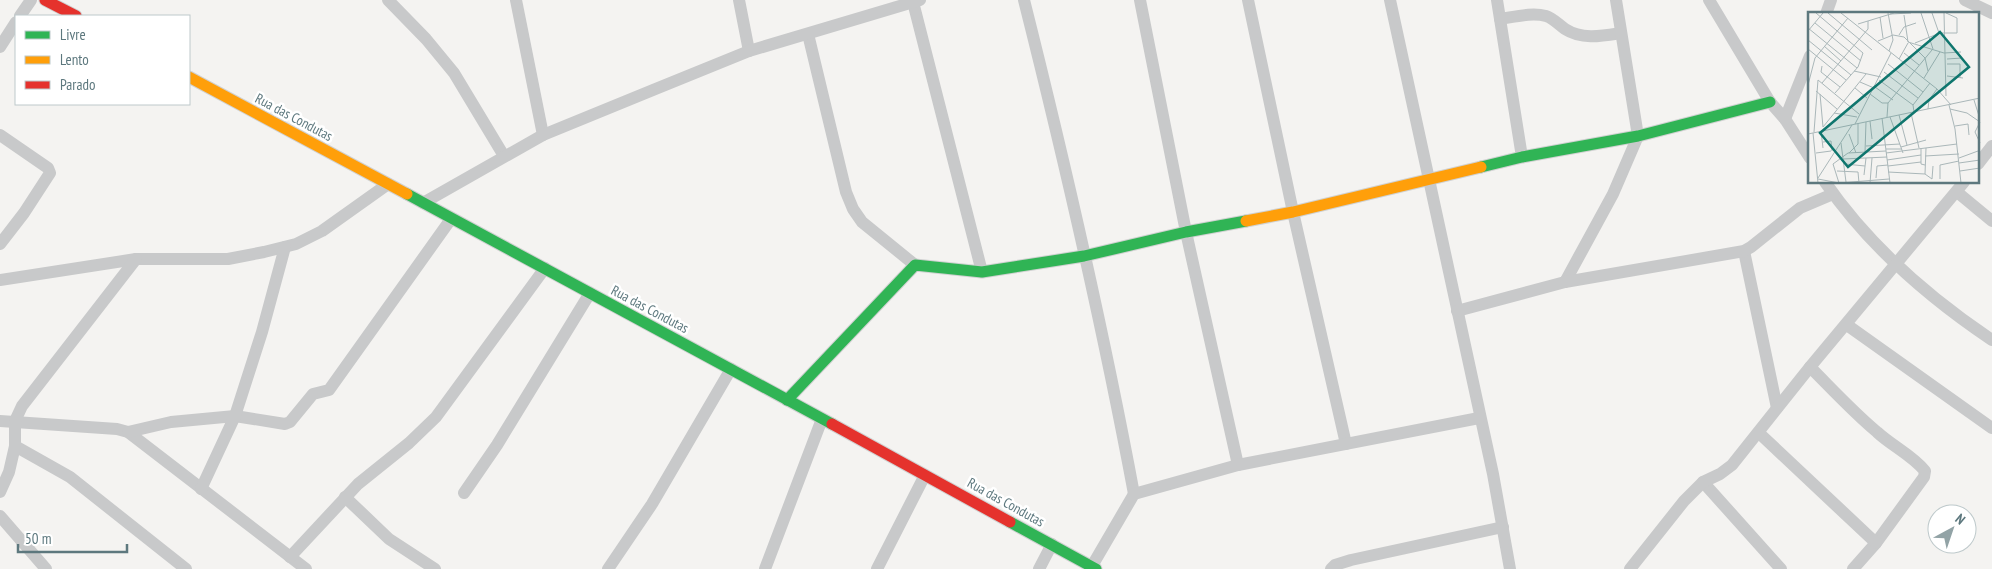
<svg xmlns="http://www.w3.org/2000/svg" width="1992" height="569" font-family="'PT Sans Narrow',sans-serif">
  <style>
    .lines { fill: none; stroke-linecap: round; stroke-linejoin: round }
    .fast-casing { stroke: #d0d1d1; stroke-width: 13 }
    .slow-casing { stroke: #d0d1d1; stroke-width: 13 }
    .jam-casing { stroke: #d0d1d1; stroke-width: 13 }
    .street { stroke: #c8c9ca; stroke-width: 12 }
    .fast { stroke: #30b455; stroke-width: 11 }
    .slow { stroke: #ff9f0a; stroke-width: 11 }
    .jam { stroke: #e5322d; stroke-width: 11 }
    .labels { text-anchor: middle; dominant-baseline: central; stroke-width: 5; stroke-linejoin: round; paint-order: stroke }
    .street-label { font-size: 14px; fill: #5d787e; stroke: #fff }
    .inset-road { fill: none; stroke: #aab7b9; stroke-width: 1 }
    .view { fill: #0f766e; fill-opacity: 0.15; stroke: #0f766e; stroke-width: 2.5 }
    .inset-edge { fill: none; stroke: #5d787e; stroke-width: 2.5 }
  </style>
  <rect width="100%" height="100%" fill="#f4f3f1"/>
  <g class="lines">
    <defs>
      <g id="fast">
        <polyline points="1481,167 1522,157 1638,136 1770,102"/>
        <polyline points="407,194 832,424"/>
        <polyline points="787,400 915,265 982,272 1084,256 1186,232 1246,221"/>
        <polyline points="1010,522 1096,569"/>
      </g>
      <g id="slow">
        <polyline points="189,77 407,194"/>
        <polyline points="1246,221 1293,212 1481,167"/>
      </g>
      <g id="jam">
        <polyline points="45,0 76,16"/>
        <polyline points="832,424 1010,522"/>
      </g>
    </defs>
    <use href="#fast" class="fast-casing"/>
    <use href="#slow" class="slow-casing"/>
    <use href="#jam" class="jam-casing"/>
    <g class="street">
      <polyline points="388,0 426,39 454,73 504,156"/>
      <polyline points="516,0 543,135"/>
      <polyline points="739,0 749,51"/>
      <path d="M1024,0c41,163 79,328 110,494"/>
      <polyline points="1140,0 1186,232 1238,465"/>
      <polyline points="1248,0 1293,212 1346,444"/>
      <polyline points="1390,0 1493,474 1510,569"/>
      <polyline points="1497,0 1522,157"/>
      <polyline points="1709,0 1770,102 1785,119 1810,158"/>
      <polyline points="1965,0 1992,13"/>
      <polyline points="913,2 982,272"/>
      <polyline points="1826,14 1831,0"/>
      <polyline points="20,16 31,0"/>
      <path d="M1500,19c14,-2 32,-7 46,-3 7,2 13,9 19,13 17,11 37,7 56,4"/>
      <polyline points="808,34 846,192 853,209 862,222 915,265"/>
      <polyline points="0,47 16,22"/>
      <polyline points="1785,119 1810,56"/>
      <polyline points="0,135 48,168 50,173 24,213 0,244"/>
      <polyline points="1978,164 1992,146"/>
      <path d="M1825,182c44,64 103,115 167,158"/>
      <polyline points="1957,192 1992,221"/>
      <polyline points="423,203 543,135 653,90 749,51 920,0"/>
      <polyline points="1744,251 1777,408"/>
      <polyline points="0,280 136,259 228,259 264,252 296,244 322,231 388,184"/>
      <polyline points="1565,282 1613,194 1638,136 1616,0"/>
      <polyline points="1457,311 1565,282 1744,251 1751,247 1800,208 1833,194"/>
      <polyline points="1847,325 1992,428"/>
      <path d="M1810,367c22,22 43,45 67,65 15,14 35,23 48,39l-1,6 -48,66 -23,26"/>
      <polyline points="0,421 117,429 128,432 306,569"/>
      <polyline points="128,432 171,422 235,416 285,424 290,422 313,394 329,390 451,219"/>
      <polyline points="1759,433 1876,543"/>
      <polyline points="15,446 70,477 186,569"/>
      <polyline points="1703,482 1781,569"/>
      <polyline points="201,489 235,416 262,332 285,247"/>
      <polyline points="0,492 9,472 15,446 15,421 22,406 136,259"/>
      <polyline points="464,493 497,445 590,293"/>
      <polyline points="345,497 389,539 435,569"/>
      <polyline points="0,516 46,569"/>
      <polyline points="290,557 358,484 409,443 436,417 545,268"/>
      <polyline points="1092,566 1134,494 1238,465 1479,418"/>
      <polyline points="608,569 652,504 731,369"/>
      <polyline points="765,569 822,419"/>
      <polyline points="877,569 925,475"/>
      <polyline points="1039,569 1052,544"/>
      <polyline points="1331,569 1335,565 1351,560 1503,527"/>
      <polyline points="1630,569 1684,501 1703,482 1720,474 1732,465 1810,367 1964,182"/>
    </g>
    <use href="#fast" class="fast"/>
    <use href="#slow" class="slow"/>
    <use href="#jam" class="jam"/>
  </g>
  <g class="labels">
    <g class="street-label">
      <text transform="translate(294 117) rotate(28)">Rua das Condutas</text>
      <text transform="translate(650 309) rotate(28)">Rua das Condutas</text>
      <text transform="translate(1006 502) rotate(29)">Rua das Condutas</text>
    </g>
  </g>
  <g transform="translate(1808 12)">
    <rect width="171" height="171" fill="#f4f3f1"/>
    <path class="inset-road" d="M8,1l47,40 -5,14 -23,26M20,1l44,37M33,1l96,76 14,16M80,1l5,27 -4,11M113,1l12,36M124,1l7,20M136,1l2,83M82,2l21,-1M96,3l4,27 36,11 17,-1M72,5l3,21M7,11l46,38M50,12l36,-11M0,16l49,40M0,19l15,-18M91,23l5,-8 12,-4M0,28l43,35M70,29l15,-6 11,2 21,21 3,13M107,31l25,-10h17v-15l-11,-5M16,34l17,15M0,37l38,31M96,41l15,12M91,47l9,-16M139,47l15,-1M80,52l35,28M139,52h13v14M14,54l-1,6 19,15M46,59l27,6M76,60l34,26M139,64l16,2M116,66l16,-26M71,68l34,25M52,70l14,6M14,71l46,-54v-8M0,73l7,-27 33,-40M67,75l18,13M47,76l12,10M8,79l21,18M12,82l3,33M62,82l12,9h6M166,88l5,16M141,93l6,24 6,54M120,97l1,-9 8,-11M142,97l17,4 13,9M106,100l-1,-7 17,-22M26,101l23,4M103,101l8,35M91,103l8,30M79,105l1,-14 44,-53M82,105l13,36M74,106l8,65M62,109l2,18M172,110l-5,10 5,11M47,112l36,-71M147,114l13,-2 1,11M15,115l43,-53M13,119l2,17M6,120l4,-52 41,34M5,121l5,50M0,122l172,-36M41,122l7,19M15,130l8,-1 1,10M33,131l5,39M58,134l34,-2M93,135l25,-7M113,136v16l4,1M78,137h16M57,140l1,-30M8,141l15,-2M41,141l9,-9v-21M78,141l71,-9M117,144l34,-2M151,146l19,-7M35,147l44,-2M79,148l34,-5M151,151l21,-3M37,152l20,2M80,154l33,-4M29,159l21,1 1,11M152,159l20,-3M80,160l37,2 7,5 1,-13M117,162l1,-26M56,163l2,-17M10,166l34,-53M68,166l1,-12 11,-1M10,167l21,4 50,-4M132,167v-14l19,-4M31,171l-6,-19 15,-11 38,-2M62,171l2,-25"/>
    <path class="view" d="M132,20l29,35 -121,100 -28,-34z"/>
    <rect width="171" height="171" class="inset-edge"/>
  </g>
  <rect x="15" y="15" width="175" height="90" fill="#ffffff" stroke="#bec9cb"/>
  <rect x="25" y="31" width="25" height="8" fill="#30b455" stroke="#bec9cb"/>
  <text x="60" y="40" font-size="15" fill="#5d787e">Livre</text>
  <rect x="25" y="56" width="25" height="8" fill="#ff9f0a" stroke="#bec9cb"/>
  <text x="60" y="65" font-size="15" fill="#5d787e">Lento</text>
  <rect x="25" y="81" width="25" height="8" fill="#e5322d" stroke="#bec9cb"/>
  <text x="60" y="90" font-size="15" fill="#5d787e">Parado</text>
  <g transform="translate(1952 529) rotate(40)"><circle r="24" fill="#ffffff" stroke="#bec9cb"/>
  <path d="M0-4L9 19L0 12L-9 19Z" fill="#92a3a6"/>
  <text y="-8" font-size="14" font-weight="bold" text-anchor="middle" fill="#5d787e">N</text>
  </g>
  <path d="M18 544v8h109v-8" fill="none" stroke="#5d787e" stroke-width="2.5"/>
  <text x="25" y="544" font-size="15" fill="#5d787e" stroke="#ffffff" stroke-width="4" paint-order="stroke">50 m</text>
</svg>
